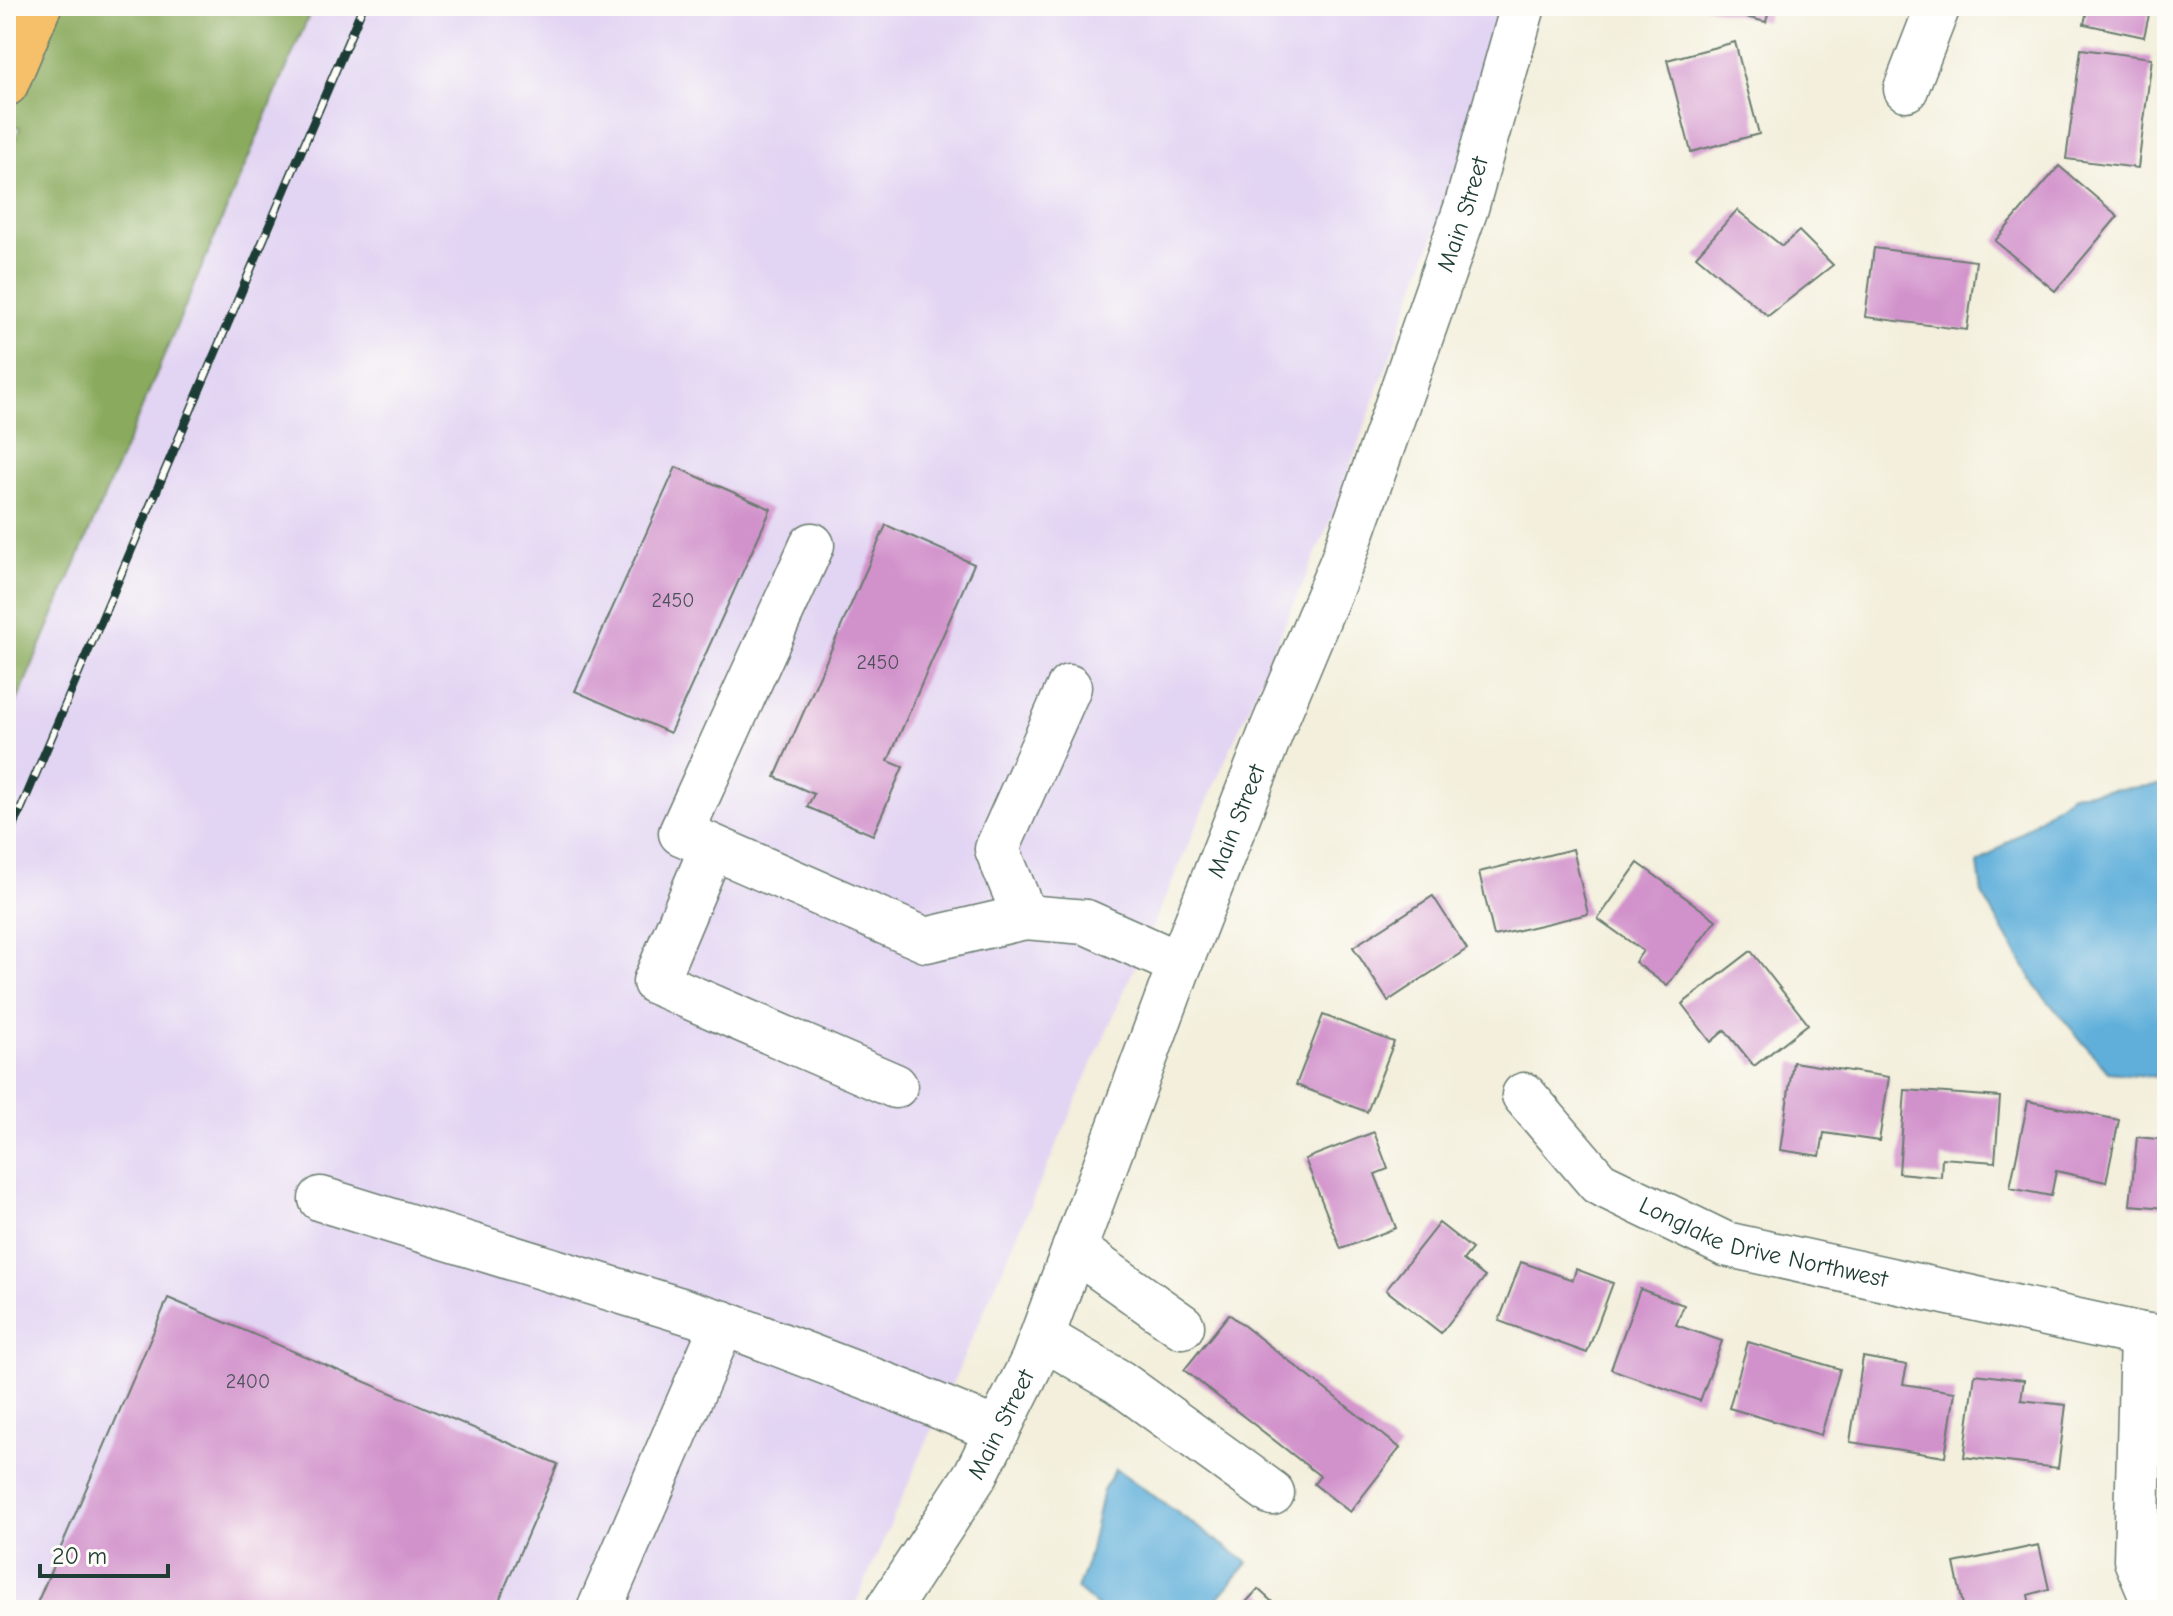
<svg xmlns="http://www.w3.org/2000/svg" width="2173" height="1616" font-family="'Comic Neue',sans-serif">
  <style>
    .built { fill: #e2d4f3 }
    .forest { fill: #8aaa5d; stroke: #547448; stroke-width: 2 }
    .water { fill: #5fafda; stroke: #3f7687; stroke-width: 2 }
    .building { fill: #d191cb }
    .lines { fill: none; stroke-linecap: round; stroke-linejoin: round }
    .minor-casing { stroke: #697b6f; stroke-width: 47 }
    .major-casing { stroke: #697b6f; stroke-width: 47 }
    .minor { stroke: #fff; stroke-width: 44 }
    .major { stroke: #f6c06b; stroke-width: 44 }
    .rail-casing { stroke: #1f3d34; stroke-width: 9 }
    .rail { stroke: #fdfcf7; stroke-width: 6; stroke-dasharray: 18; stroke-linecap: butt }
    .labels { text-anchor: middle; dominant-baseline: central; stroke-width: 6; stroke-linejoin: round; paint-order: stroke }
    .number-label { font-size: 20px; fill: #4c525a }
    .street-label { font-size: 24px; fill: #1f3d34; stroke: #fdfcf7 }
  </style>
  <rect width="100%" height="100%" fill="#fdfcf7"/>
  <filter id="ink" filterUnits="userSpaceOnUse"><feTurbulence type="fractalNoise" baseFrequency=".0125" numOctaves="2"/><feDisplacementMap in="SourceGraphic" scale="16" xChannelSelector="R" yChannelSelector="G"/><feConvolveMatrix kernelMatrix="1 2 1 2 8 2 1 2 1" color-interpolation-filters="sRGB"/></filter>
  <filter id="wash" filterUnits="userSpaceOnUse"><feTurbulence type="fractalNoise" baseFrequency=".006" numOctaves="4" result="noise"/><feDisplacementMap in="SourceGraphic" scale="32" xChannelSelector="R" yChannelSelector="G"/><feGaussianBlur stdDeviation="1.8" result="paint"/><feColorMatrix in="noise" values="0 0 0 0 0 0 0 0 0 0 0 0 0 0 0 0 0 1.4 0 .05"/><feComposite in="paint" operator="in"/></filter>
  <g filter="url(#wash)">
    <rect width="100%" height="100%" fill="#f3efdc"/>
    <polygon class="built" points="313,6 1517,6 1332,517 853,1610 6,1610 6,727"/>
    <polygon class="forest" points="6,6 313,6 6,727 6,163 20,127 6,125"/>
    <g class="water">
      <polygon points="2167,784 2167,1078 2108,1072 2037,988 1982,894 1978,864 2072,794"/>
      <polygon points="1116,1469 1248,1563 1208,1610 1101,1610 1077,1589 1087,1563 1103,1490"/>
    </g>
    <g id="blocks">
      <g class="building">
        <polygon points="1701,6 1770,6 1766,22"/>
        <polygon points="2088,6 2151,6 2144,37 2084,24"/>
        <polygon points="1735,42 1759,134 1691,152 1667,60"/>
        <polygon points="2081,49 2152,58 2138,168 2066,159"/>
        <polygon points="2059,166 2118,216 2055,291 1995,241"/>
        <polygon points="1737,210 1782,246 1799,231 1833,265 1768,316 1696,256"/>
        <polygon points="1874,248 1976,261 1967,330 1865,317"/>
        <polygon points="676,467 771,509 670,733 575,691"/>
        <polygon points="886,525 974,564 888,761 903,767 873,835 807,807 814,794 775,777"/>
        <polygon points="1573,849 1588,914 1494,936 1479,872"/>
        <polygon points="1638,863 1716,920 1667,986 1635,962 1643,951 1598,919"/>
        <polygon points="1433,896 1467,949 1388,1001 1353,947"/>
        <polygon points="1751,951 1808,1024 1754,1066 1725,1030 1711,1042 1682,1004"/>
        <polygon points="1323,1015 1394,1042 1367,1112 1296,1085"/>
        <polygon points="1793,1062 1889,1077 1879,1141 1824,1133 1820,1156 1780,1150"/>
        <polygon points="1905,1090 2000,1097 1995,1162 1942,1158 1941,1177 1899,1173"/>
        <polygon points="2028,1101 2119,1120 2106,1182 2056,1171 2051,1196 2010,1188"/>
        <polygon points="1374,1132 1388,1169 1375,1174 1396,1228 1341,1249 1305,1159"/>
        <polygon points="2137,1137 2167,1140 2167,1208 2130,1205"/>
        <polygon points="1439,1223 1472,1249 1463,1260 1485,1277 1441,1333 1386,1290"/>
        <polygon points="1521,1262 1573,1280 1576,1269 1613,1283 1587,1353 1499,1321"/>
        <polygon points="1640,1289 1684,1305 1676,1325 1722,1341 1700,1401 1611,1369"/>
        <polygon points="168,1298 558,1464 495,1610 34,1610"/>
        <polygon points="1229,1314 1400,1448 1350,1512 1314,1484 1320,1476 1184,1370"/>
        <polygon points="1748,1342 1840,1369 1821,1435 1729,1408"/>
        <polygon points="1863,1357 1907,1365 1903,1384 1955,1392 1945,1457 1850,1442"/>
        <polygon points="1975,1374 2024,1380 2021,1400 2066,1405 2058,1468 1964,1457"/>
        <polygon points="2039,1545 2049,1589 2028,1595 2031,1610 1964,1610 1954,1563"/>
        <polygon points="1258,1589 1281,1610 1239,1610"/>
      </g>
    </g>
  </g>
  <g filter="url(#ink)">
    <use href="#blocks" fill-opacity="0" stroke="#697b6f" stroke-width="2"/>
    <g class="lines">
      <defs>
        <g id="minor">
          <polyline points="1906,89 1938,6"/>
          <polyline points="812,545 681,833 926,940 1025,917 1086,922 1180,964"/>
          <polyline points="712,847 655,982 895,1086"/>
          <polyline points="1025,917 997,849 1069,687"/>
          <path id="s1" d="M1524,1095l75,88 126,61 417,91 25,3"/>
          <polyline points="321,1199 723,1323"/>
          <polyline points="1074,1249 1182,1326"/>
          <polyline points="2142,1335 2136,1560 2157,1610"/>
          <polyline points="1042,1337 1119,1382 1272,1493"/>
          <polyline points="599,1610 723,1323 904,1392 998,1431"/>
          <path id="s2" d="M887,1610l89,-136 57,-114 147,-396 93,-237 69,-165 124,-354 57,-202"/>
        </g>
        <polyline id="major" points="6,84 39,6"/>
      </defs>
      <use href="#minor" class="minor-casing"/>
      <use href="#major" class="major-casing"/>
      <use href="#minor" class="minor"/>
      <use href="#major" class="major"/>
      <defs>
        <polyline id="rail" points="6,844 363,6"/>
      </defs>
      <use href="#rail" class="rail-casing"/>
      <use href="#rail" class="rail"/>
    </g>
  </g>
  <g class="labels">
    <g class="number-label">
      <text x="673" y="600">2450</text>
      <text x="878" y="662">2450</text>
      <text x="248" y="1381">2400</text>
    </g>
    <g class="street-label">
      <text stroke="none"><textPath href="#s2" startOffset="1514">Main Street</textPath></text>
      <text stroke="none"><textPath href="#s2" startOffset="866">Main Street</textPath></text>
      <text stroke="none"><textPath href="#s1" startOffset="292">Longlake Drive Northwest</textPath></text>
      <text stroke="none"><textPath href="#s2" startOffset="218">Main Street</textPath></text>
    </g>
  </g>
  <rect width="2173" height="1616" fill="none" stroke="#fdfcf7" stroke-width="32"/>
  <path d="M40 1564v12h128v-12" fill="none" stroke="#1f3d34" stroke-width="4"/>
  <text x="52" y="1564" font-size="24" fill="#1f3d34" stroke="#fdfcf7" stroke-width="6" paint-order="stroke">20 m</text>
</svg>
